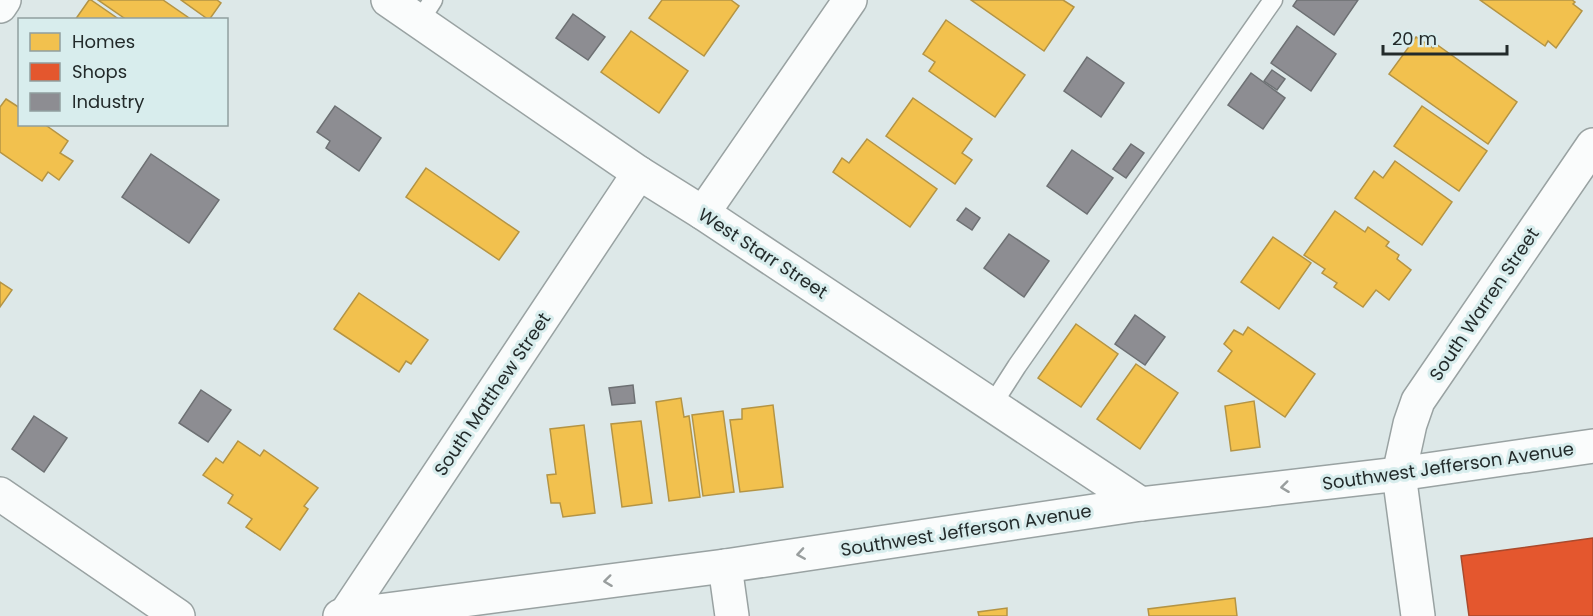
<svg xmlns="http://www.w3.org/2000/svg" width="1593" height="616" font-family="Poppins,sans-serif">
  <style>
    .homes { fill: #f2c14e; stroke: #b49444; stroke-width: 1.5 }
    .shops { fill: #e4572e; stroke: #aa4a2d; stroke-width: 1.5 }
    .industry { fill: #8d8d92; stroke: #6d7073; stroke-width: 1.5 }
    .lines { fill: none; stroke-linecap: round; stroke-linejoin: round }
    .service-casing { stroke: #99a2a2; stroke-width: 21 }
    .minor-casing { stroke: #99a2a2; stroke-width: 36 }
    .secondary-casing { stroke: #99a2a2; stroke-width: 36 }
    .service { stroke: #fafcfc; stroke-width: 18 }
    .minor { stroke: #fafcfc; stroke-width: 33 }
    .secondary { stroke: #fafcfc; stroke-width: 33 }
    .oneway { stroke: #999e9e }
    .labels { text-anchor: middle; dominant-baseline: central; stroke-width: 6; stroke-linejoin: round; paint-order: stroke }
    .street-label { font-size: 18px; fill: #232b2b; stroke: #d8eded }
  </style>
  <rect width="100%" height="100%" fill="#dde8e8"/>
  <g class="homes">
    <polygon points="89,0 91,0 120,20 75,20"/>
    <polygon points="98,0 163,0 192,20 127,20"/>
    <polygon points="181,0 217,0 221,3 209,20"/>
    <polygon points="662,0 731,0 739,6 704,56 649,18"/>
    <polygon points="971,0 1063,0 1074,7 1044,51"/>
    <polygon points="1480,0 1572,0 1575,2 1573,4 1582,11 1556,48 1548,41 1545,46"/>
    <polygon points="946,20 1025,75 995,117 929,71 935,62 923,54"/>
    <polygon points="631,31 688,71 659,113 601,72"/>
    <polygon points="1416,37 1433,48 1436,44 1517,102 1488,144 1389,74"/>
    <polygon points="913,98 972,139 962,153 972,160 955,184 886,136"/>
    <polygon points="6,99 20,108 20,124 44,124 68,141 60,153 73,161 59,180 48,172 42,181 0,152 0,107"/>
    <polygon points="1422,106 1487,151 1459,191 1394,146"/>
    <polygon points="867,139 937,189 910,227 833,172 842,158 849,163"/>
    <polygon points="1395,161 1452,202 1422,245 1355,198 1374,171 1383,178"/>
    <polygon points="426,168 519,232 499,260 406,197"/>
    <polygon points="1335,211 1365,232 1368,227 1389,242 1386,246 1399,255 1397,259 1411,270 1389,300 1376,290 1363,307 1334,287 1337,283 1322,273 1325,269 1304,255"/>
    <polygon points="1273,237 1311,263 1279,309 1241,282"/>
    <polygon points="0,282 12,290 0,307"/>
    <polygon points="359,293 428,340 411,364 406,361 399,372 334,329"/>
    <polygon points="1076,324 1118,354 1081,407 1038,378"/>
    <polygon points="1248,327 1315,374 1285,417 1218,371 1232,351 1224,344 1234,330 1243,335"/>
    <polygon points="1136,364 1178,393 1140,449 1097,419"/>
    <polygon points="681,398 684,417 689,416 700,497 669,501 656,402"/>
    <polygon points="1254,401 1260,447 1231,451 1225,406"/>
    <polygon points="773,405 783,487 740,492 730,420 742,419 742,409"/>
    <polygon points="723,411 734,492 703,496 692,415"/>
    <polygon points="641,421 652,503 622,507 611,424"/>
    <polygon points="584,425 595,513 563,517 560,503 551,503 547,475 556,474 550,429"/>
    <polygon points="238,441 260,456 264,450 318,488 304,506 308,509 280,550 246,527 252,519 228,503 233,495 203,475 216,458 223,463"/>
    <polygon points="1235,598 1237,616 1149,616 1148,609"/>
    <polygon points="1007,608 1007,616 979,616 978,612"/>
  </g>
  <polygon class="shops" points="1593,538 1593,616 1469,616 1461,556"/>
  <g class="industry">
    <polygon points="1297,0 1358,0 1334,35 1293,6"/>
    <polygon points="573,14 605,37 588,60 556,38"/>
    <polygon points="1297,26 1336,54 1311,91 1271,63"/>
    <polygon points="1087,57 1124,83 1101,117 1064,91"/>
    <polygon points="1272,70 1285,79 1277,90 1264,81"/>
    <polygon points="1251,73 1285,98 1263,129 1228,105"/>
    <polygon points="335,106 381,138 359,171 326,148 330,141 317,132"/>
    <polygon points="1131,144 1144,153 1126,178 1113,169"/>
    <polygon points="1072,150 1113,178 1087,214 1047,186"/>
    <polygon points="151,154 219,200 189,243 122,197"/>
    <polygon points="966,208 980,218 972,230 957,220"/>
    <polygon points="1009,234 1049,261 1024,297 984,268"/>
    <polygon points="1135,315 1165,337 1145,365 1115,344"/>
    <polygon points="633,385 635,403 612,405 609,388"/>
    <polygon points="201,390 231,410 208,442 179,423"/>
    <polygon points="34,416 67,438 44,472 12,449"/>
  </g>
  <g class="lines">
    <defs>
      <g id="service">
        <polyline points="419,22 433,0"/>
        <polyline points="992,405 1017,366 1273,0"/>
      </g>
      <g id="minor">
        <polyline points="388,0 639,173 703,213 1141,504"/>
        <polyline points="0,6 4,0"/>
        <polyline points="703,213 850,0"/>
        <polyline points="0,494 178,616"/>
        <polyline points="725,566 732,616"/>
        <polyline points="345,615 639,173"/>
        <polyline points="1418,616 1399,474 1410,424 1418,401 1593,145"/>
      </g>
      <polyline id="secondary" points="340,616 725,566 1141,504 1399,474 1593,446"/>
    </defs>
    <use href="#service" class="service-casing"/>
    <use href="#minor" class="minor-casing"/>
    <use href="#secondary" class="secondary-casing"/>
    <use href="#service" class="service"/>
    <use href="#minor" class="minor"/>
    <use href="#secondary" class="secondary"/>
  </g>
  <defs><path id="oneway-chevron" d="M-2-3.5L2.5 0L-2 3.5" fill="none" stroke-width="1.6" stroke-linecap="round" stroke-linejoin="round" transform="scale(1.5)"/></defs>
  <g class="oneway">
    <use href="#oneway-chevron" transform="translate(1285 487) rotate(173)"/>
    <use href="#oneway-chevron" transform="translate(801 554) rotate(171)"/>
    <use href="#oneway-chevron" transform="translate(608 581) rotate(173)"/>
  </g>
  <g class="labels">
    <g class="street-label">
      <text transform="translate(763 253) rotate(33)">West Starr Street</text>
      <text transform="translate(1484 304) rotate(-56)">South Warren Street</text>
      <text transform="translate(492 394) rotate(-56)">South Matthew Street</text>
      <text transform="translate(1448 466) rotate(-8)">Southwest Jefferson Avenue</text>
      <text transform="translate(966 530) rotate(-9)">Southwest Jefferson Avenue</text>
    </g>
  </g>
  <rect x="18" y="18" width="210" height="108" fill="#d8eded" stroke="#909f9f" stroke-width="1.5"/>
  <rect x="30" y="33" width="30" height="18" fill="#f2c14e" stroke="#909f9f" stroke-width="1.5"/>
  <text x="72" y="48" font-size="18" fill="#232b2b">Homes</text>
  <rect x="30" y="63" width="30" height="18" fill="#e4572e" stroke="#909f9f" stroke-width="1.5"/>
  <text x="72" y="78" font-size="18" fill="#232b2b">Shops</text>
  <rect x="30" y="93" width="30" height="18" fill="#8d8d92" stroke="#909f9f" stroke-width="1.5"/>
  <text x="72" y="108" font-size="18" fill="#232b2b">Industry</text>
  <path d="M1383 45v9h124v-9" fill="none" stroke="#232b2b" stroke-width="3"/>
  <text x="1392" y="45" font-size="18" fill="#232b2b" stroke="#d8eded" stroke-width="4.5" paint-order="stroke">20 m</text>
</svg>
